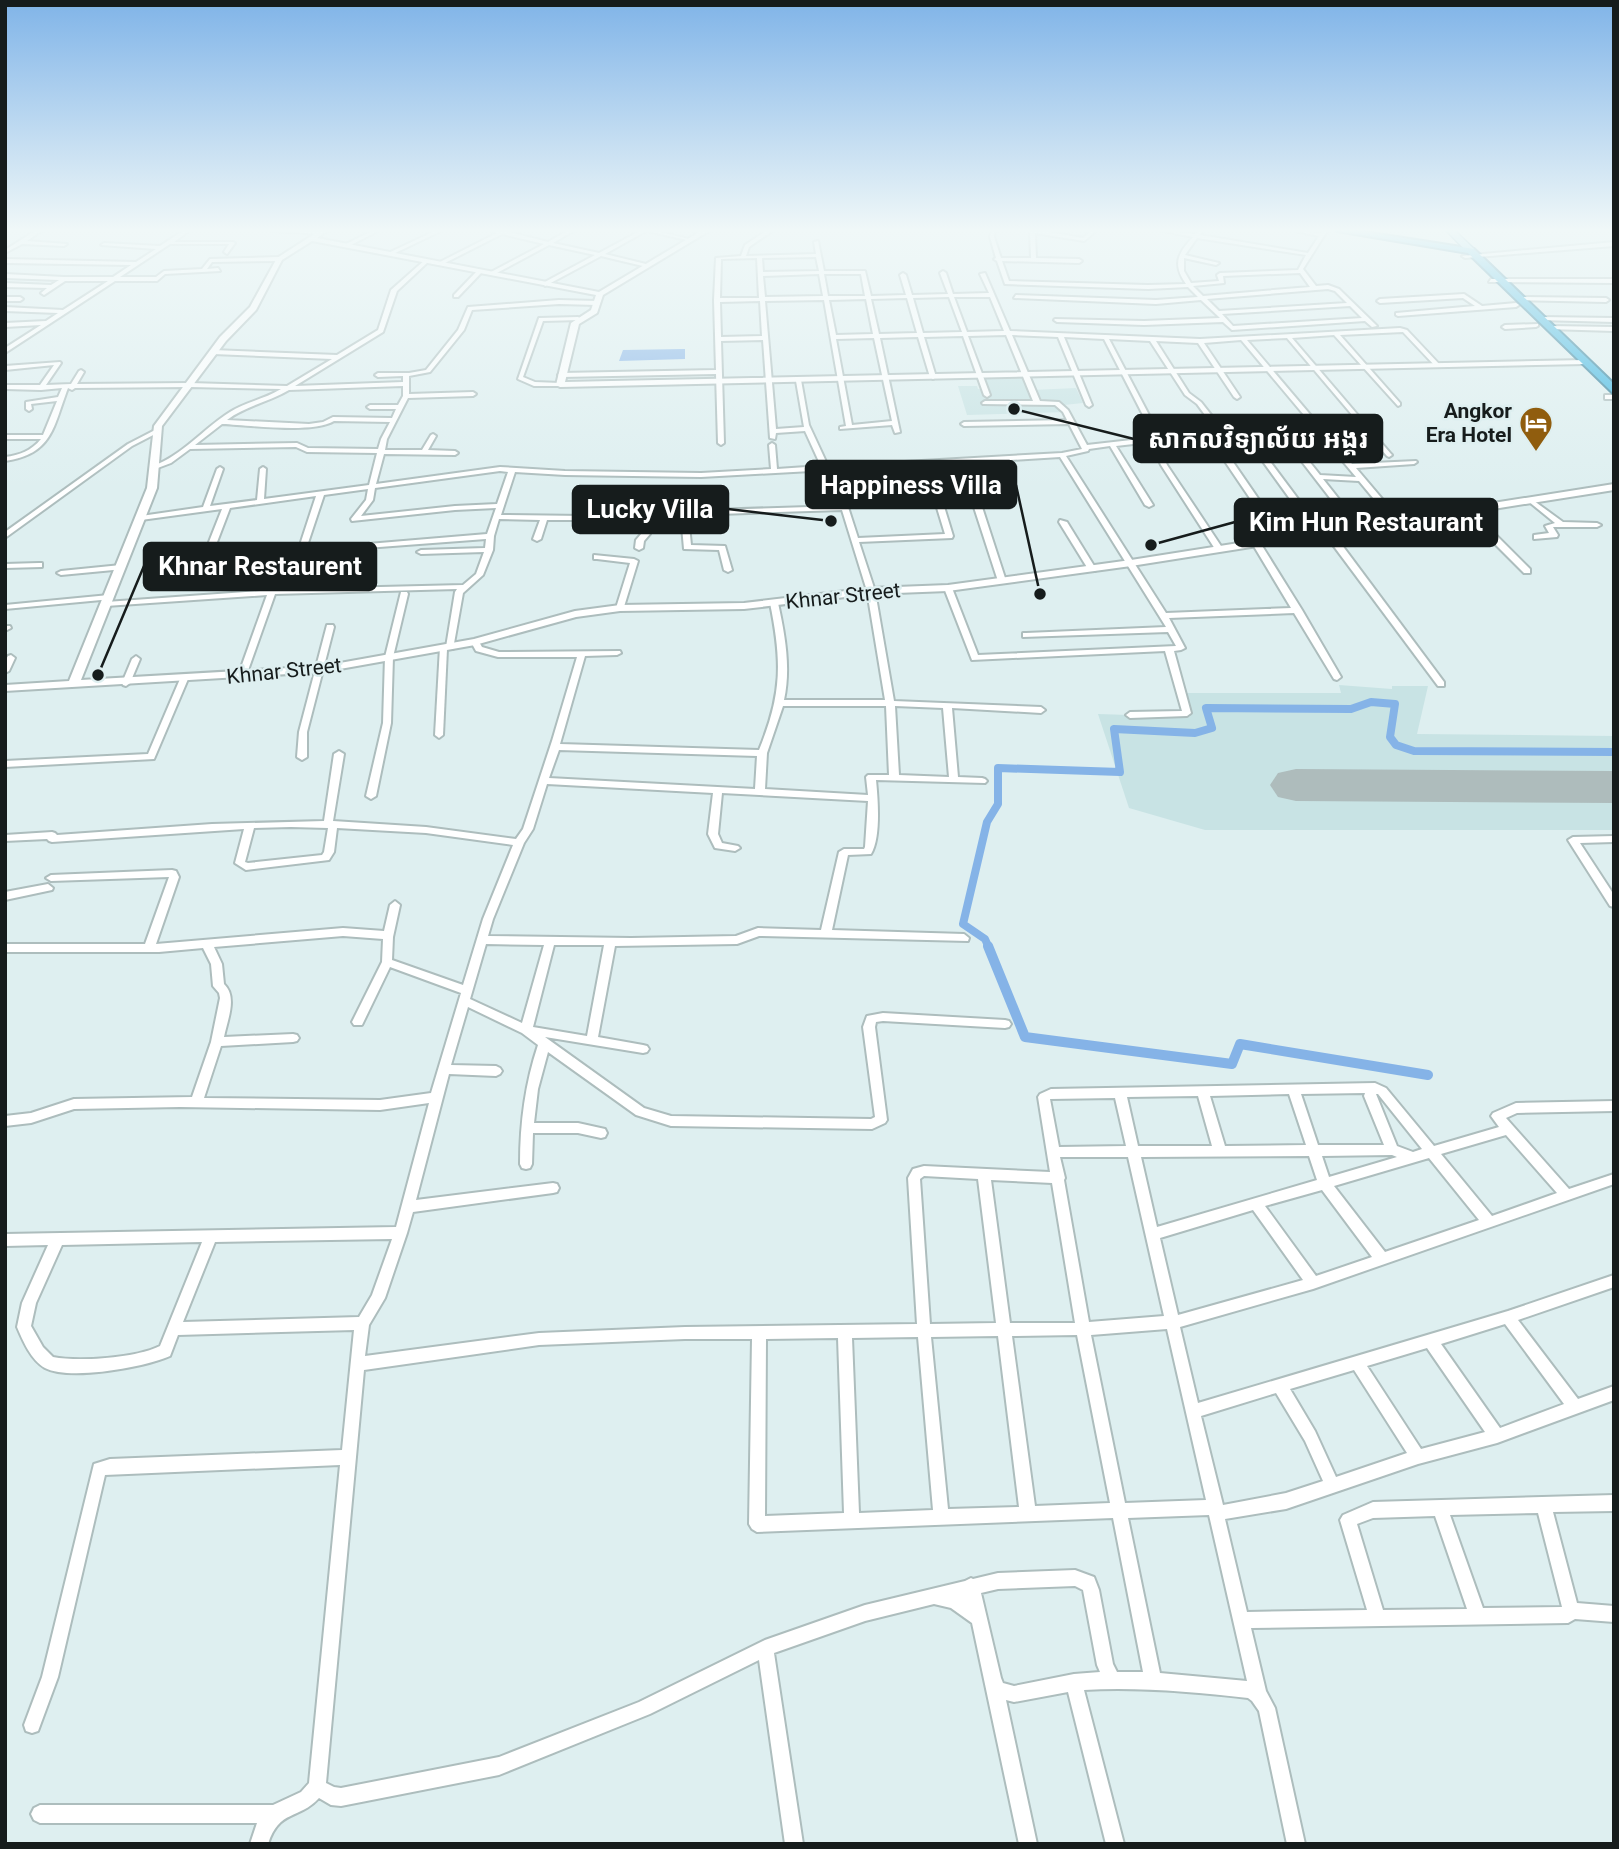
<svg xmlns="http://www.w3.org/2000/svg" width="1619" height="1849" font-family="Roboto,'Noto Sans Khmer',sans-serif">
  <style>
    .built { fill: #c8e3e4 }
    .water { fill: #85b3e7 }
    .lines { fill: none; stroke-linecap: round; stroke-linejoin: round }
    .canal-far1 { stroke: #85b3e7; stroke-width: 8 }
    .canal { stroke: #85b3e7; stroke-width: 10 }
    .runway { fill: #aebcbc; fill-rule: evenodd }
    .street-casing { stroke: #adbdbd; stroke-width: 4 }
    .secondary-casing { stroke: #adbdbd; stroke-width: 4 }
    .primary-casing { stroke: #2f7f9b; stroke-width: 3 }
    .highway-casing { stroke: #2f7f9b; stroke-width: 4 }
    .street { fill: #fff; fill-rule: evenodd }
    .secondary { fill: #fff; fill-rule: evenodd }
    .primary { fill: #8bd3ec; fill-rule: evenodd }
    .highway { fill: #3db5e0; fill-rule: evenodd }
    .labels { text-anchor: middle; dominant-baseline: central; stroke-width: 5; stroke-linejoin: round; paint-order: stroke }
    .far-poi-label { font-size: 21px; font-weight: bold; fill: #161c1c; stroke: #deeff0; text-anchor: end }
    .far-street-label { font-size: 21px; fill: #161c1c; stroke: #deeff0 }
    .leader { fill: none; stroke: #161c1c; stroke-width: 2.5 }
    .callout-dot { fill: #161c1c; stroke: #deeff0; stroke-width: 2.5 }
    .callout { fill: #161c1c; stroke: #161c1c; stroke-width: 2.5 }
    .callout-label { font-size: 26px; text-anchor: middle; font-weight: bold; fill: #fff }
  </style>
  <rect width="100%" height="100%" fill="#deeff0"/>
  <g class="built">
    <polygon points="1025,375 1032,390 1076,388 1083,403 1064,405 1066,412 967,415 958,386 977,386 978,389 984,389 981,376"/>
    <polygon points="1339,685 1392,689 1392,686 1428,686 1417,734 1614,736 1614,830 1205,830 1129,808 1098,714 1190,717 1183,693 1341,693"/>
  </g>
  <polygon class="water" points="685,349 685,359 619,361 623,350"/>
  <g class="lines">
    <polyline class="canal-far1" points="989,948 985,939 963,924 987,822 998,804 998,768 1120,772 1114,729 1195,733 1212,728 1206,708 1351,709 1371,702 1395,704 1390,737 1396,745 1414,751 1614,752"/>
    <polyline class="canal" points="988,946 1025,1037 1232,1064 1240,1044 1428,1075"/>
    <polygon class="runway" points="1296,769 1614,771 1614,803 1296,801 1278,797 1270,785 1278,773"/>
    <defs>
      <g id="street">
        <polygon points="35,231 41,231 27,241 67,244 64,246 22,244 5,253 5,250"/>
        <polygon points="183,231 189,231 174,242 233,242 235,243 227,254 224,252 229,244 170,244 120,277 156,277 164,271 202,269 210,259 279,257 282,259 279,261 212,262 207,269 218,268 220,271 165,274 157,281 115,281 5,353 5,348 41,325 5,327 5,323 46,321 58,313 5,311 5,307 63,310 108,281 65,281 44,295 41,293 47,288 5,287 5,283 51,285 59,280 5,278 5,274 64,277 113,277 131,265 5,263 5,259 136,262 156,249 101,245 104,243 160,246"/>
        <polygon points="271,231 311,231 323,233 321,234"/>
        <polygon points="372,231 378,231 349,246 344,245"/>
        <polygon points="435,231 441,231 391,255 386,254"/>
        <polygon points="491,231 505,231 548,242 567,231 573,231 553,243 599,253 640,231 646,231 605,254 650,265 647,267 601,256 545,286 543,283 595,255 549,245 493,275 491,272 544,244 502,234 441,265 436,264 497,233"/>
        <polygon points="647,231 656,231 693,240 691,241"/>
        <path d="M766,231h6l-23,16 -3,9 70,-2 -2,-12 4,-1 6,30h41l6,25 35,-1 -6,-20 3,-2 3,2 6,20 36,-1 -8,-21 3,-2 3,2 7,21 36,-1 -9,-19 5,-1 25,58 190,8 200,-11 7,2 33,35v2h-4l-33,-35 -63,3 60,68v2l-2,1 -64,-71 -42,3 99,116 1,1 -3,2 -2,-1 -100,-118 -40,2 105,124 64,-3 1,1 -3,2 -58,4 44,52 -7,2 -34,-41 -36,-2 38,48 -7,2 -85,-110h-61l-11,-15 -12,-9 -35,-54 -41,-2 41,78 -3,2 -3,-2 -40,-78 -40,-2 28,68 -3,2 -3,-2 -28,-68 -46,-2 28,66 19,1 9,8 19,35 62,-7 -5,-12 5,-1 18,40 56,84 -4,2 -4,-2 -54,-84 -10,-23 -35,4 37,59 -4,2 -4,-2 -35,-59 -21,3 -1,2 -22,5 100,157 125,-5 -39,-65 7,-2 43,69 39,67 -4,3 -3,-1 -40,-66 -125,5 16,30 -4,2 -7,1 17,62 -4,3 -57,2 -4,-3 4,-3 52,-1 -17,-60 -193,9 -28,-72 1,-2h3l4,2 26,67 198,-9 -8,-14 -145,5v-4h3l140,-6 -106,-170 -98,6 18,38 26,80 -4,2 -4,-2 -26,-80 -17,-38 -24,1 22,72 -1,2 -93,4 16,49 19,110 147,6 4,3 -4,3 -89,-5 6,69 24,1 3,1 2,2 -2,2 -109,-3c2,20 5,58 -5,74l-23,1 -16,75 132,4 5,4 -1,3 -209,-5 -22,8 -122,2 -17,91 45,8 4,1 2,3 -2,3 -4,1 -98,-16 99,71 27,8 200,3 4,-2 -12,-90 4,-11 16,-3 122,7 4,1 2,3 -2,3 -4,1 -122,-7 -7,1 -1,5 12,93 -2,3 -13,6 -201,-3 -35,-11 -88,-63 -10,37 -4,34h44l27,6 2,4 -2,4 -4,1 -23,-5h-45l-1,31 -2,4 -4,1 -4,-1 -2,-4c0,-41 5,-80 18,-119l-16,-12 -54,-26 -17,58 45,1 4,2 2,3 -2,3 -4,2 -47,-2 -33,126 137,-17 4,1 2,4 -2,4 -4,1 -140,19 -6,21 -22,65 -16,27 -4,31 174,-23 146,-6 232,-3 -9,-146 5,-9 11,-3 126,6 -12,-75 2,-3 11,-5 324,-6 11,5 48,58 65,-19 -8,-11 2,-3 23,-10 98,-2v10l-97,2 -11,5 63,71 45,-15v10l-301,105 -133,38 18,76 310,-92 106,-36v12l-96,33 60,79 36,-13v14l-117,43 -79,21 -132,45 -61,10 22,93 120,-2 -27,-90 3,-5 30,-13 241,-7v16l-61,1 24,91 37,3v16l-39,-3 -7,4 -317,5 15,63 9,17 30,136h-18l-28,-133 -7,-10 -4,-3c-55,-6 -109,-11 -164,-8l40,154h-18l-38,-152 -54,10 -8,-2 31,144h-18l-47,-221 -21,-15 -17,-4 -69,17 -91,32 29,191h-18l-26,-184 -109,54 -151,61 -158,31 -10,-1 -12,-7c-20,22 -40,11 -51,46h-18l7,-21h-217l-6,-3 -3,-6 3,-6 6,-3h233l28,-13 8,-9 31,-318 -235,10 -47,202 -20,54 -6,2 -6,-2 -2,-6 18,-48 52,-213 16,-5 232,-9 12,-120 -176,5 -8,21c-25,11 -100,25 -125,12 -14,-8 -22,-27 -28,-41l5,-24 26,-58 -43,1v-12l391,-7 33,-124 -49,7 -200,-3 -106,2 -43,14 -26,3v-10l26,-3 43,-14 118,-2 19,-55 9,-44 -1,-5 -6,-7 -2,-22 -8,-16 -44,4h-154v-8h140l24,-67 -118,4 -5,-3 5,-3 121,-5 4,1 3,6 -23,67 187,-16 41,3 6,-26 5,-4 5,4 -7,32 -1,23 71,25 20,-66 30,-74 -87,-12 -89,-5 -3,24 -5,8 -83,10 -11,-7 9,-34 -192,13 -3,-1 -2,-2 -42,2v-6l47,-3 3,1 2,2 155,-11 112,-3 10,-67 5,-3 5,3 -11,67 93,6 90,12 7,-10 29,-88 25,-84h-79l-22,-6 -5,-9 4,-2h3l4,7 17,5 121,-1 1,2 -4,2 -32,1 -25,88 199,6c23,-56 23,-88 11,-147l4,-2 4,2c7,32 13,65 6,97h101l-18,-109 -25,-81 -154,5 3,30 34,1 7,24 -4,2 -4,-2 -5,-20 -35,-1 -3,-34 -29,1 -2,18 -6,7 -1,7 -4,2 -4,-2 1,-8 6,-7 3,-17 -61,4h-37l-6,19 -4,2 -4,-2 7,-19 -41,-1 -5,17 -1,14 -10,25 -20,18 -10,56h-6l-1,-2 9,-55 2,-3 -182,5 -29,82 -1,2h-6l-1,-2 29,-81 -161,11 -4,-2 4,-2 182,-13c12,-11 14,-27 26,-37l-15,-4 17,-52 -86,12 -13,34 -4,2 -4,-2 13,-33 -81,11 -4,-2 4,-2 62,-9 14,-38 3,-2 3,2 -13,37 47,-6 3,-31 3,-2 3,2 -2,30 105,-14 8,-32 -70,-1 -11,-5 -106,2 -19,14 -16,6 -3,-2 1,-1c30,-11 50,-37 77,-54 15,-10 35,-13 51,-23l-91,-2 -115,1 -3,2 -4,-2c-15,39 -15,66 -63,73v-4c15,-2 26,-6 36,-18h-36v-4h38l14,-34 -26,3 1,5 -3,2 -3,-2v-7l32,-5 4,-9 -21,2 -36,-1v-4h35l14,-20 -49,5v-4l55,-4 1,1 -15,22 25,-1 8,-13 2,-1 3,2 -7,12 113,-1 97,3 45,-27 -119,-5 -3,-2 3,-2 124,5 41,-25 13,-40 35,-31 2,3 -31,29 -14,41 -88,54 108,-4v-6l-25,1 -3,-2 3,-2h31l17,-3 32,-40 10,-23 91,-7 38,1 3,2 -3,2 -38,-1 -87,6 -8,20 -34,42 -21,4v18l64,-2 3,2 -3,2 -65,2 -21,41 -2,11h37l9,-15 2,-1 3,2 -8,14 27,1 3,2 -3,2 -71,-1 -8,30 124,-17 65,4 136,2 70,-4 -2,-24 3,-2 3,2 2,24 44,-3 -16,-35 -29,2 -1,6 -5,-1 -7,-98 -42,1 3,102 -3,2 -3,-2 -2,-69 -155,3 -3,-2 3,-2 155,-3 -2,-70 2,-42 25,-2 4,-11zM816,257l3,14 -56,1 -1,-14zM757,258l2,40h-39l1,-39zM819,274l4,22 -58,1 -2,-21zM824,274h37l4,22h-37zM949,297l13,35 -39,1 -10,-35zM954,297h36l14,34 -37,1zM907,298l10,35 -38,1 -8,-35zM866,299l7,35 -37,1 -7,-35zM824,300l22,126 -6,1v2l52,-4 3,8 5,-1 -20,-94 38,-1 12,40 3,2 3,-2 -12,-40 39,-1 21,59 3,2 3,-2 -22,-59 38,-1 27,66h-48l-3,2 1,1 72,1 8,7 4,8 -103,2 -3,2 3,2 105,-2 13,25 -20,4 -228,13 -3,-2 -3,2 -19,-41 -8,-45 -5,1 8,46 -28,2 -11,-128zM760,301l2,35 -41,1 -1,-35zM874,338l18,83 -40,4 -16,-86zM1241,340l1,1 114,136 -36,-2 -47,-59h-61l-11,-14 -12,-9 -33,-52 42,2 36,54 3,2 3,-2 -36,-54zM403,386v10l-5,9h-28l-3,2 3,2h26l-4,9 -59,-1 -10,5 -14,2 -82,-4c18,-14 42,-18 62,-30zM334,421l56,1 -9,17 -3,10 -70,-1 -11,-5 -102,2 27,-21c27,1 91,10 112,-3zM924,465l21,69 -87,4 -22,-68zM829,470l11,36 -160,5 -2,-8 -4,-2 -56,-1 -13,4 -1,10 -20,2 -83,-1 14,-43 50,3 136,2zM500,471l8,1 -11,32 -42,2 -94,10 12,-16 2,-12zM368,489l-2,11 -15,19 1,2 103,-11 41,-2 -9,26 -167,14 -13,-2 17,-51zM619,504l52,1 2,6 -61,2v-6zM486,539l-1,9 -64,2 -4,2 4,2 63,-2 -8,22 -13,11 -165,4 15,-29 13,-9zM783,706h103l3,69h-21l-2,2 2,18 -103,-6 2,-36zM895,706l48,2 6,69 -50,-2zM559,750l198,6 -2,33 -206,-11zM547,784l166,9 -5,41 7,14 20,3 5,-3 -2,-2 -16,-3 -4,-9 4,-41 146,8 -3,46 -1,2h-20l-5,3 -18,78 -63,-2 -22,8 -105,2 -143,-2 5,-17 31,-76 9,-14zM291,827l37,1 -4,24 -2,3 -74,8 -3,-1 9,-34zM343,936l40,3 -1,23 -30,60 2,3h8l28,-58 71,26 -30,100 -51,7 -176,-2 17,-52 72,-4 4,-1 2,-3 -2,-3 -4,-1 -69,3c3,-16 14,-40 0,-53l-2,-20 -8,-17zM486,944l58,1 -22,78 -52,-24zM554,945h50l-17,91 -54,-9zM1365,1093l-1,3 20,49h-66l-17,-51zM1289,1094l17,51 -81,1 -15,-50zM1376,1094h2l44,55 -9,3 -16,-6zM1198,1096l14,50h-74l-11,-49zM1115,1098l11,48 -67,1 -9,-48zM1506,1135l51,58 -65,23 -51,-62zM1392,1155l5,2 -68,20 -7,-21zM1309,1156l8,24 -160,47 -16,-70zM1060,1157h68l36,159 -75,6 -25,-142 1,-2zM1429,1158l50,62 -94,32 -51,-66zM924,1176l54,3 18,144 -66,1 -10,-145zM991,1180l61,3 23,140h-65zM1322,1190l50,67 -56,19 -51,-70zM1253,1210l50,70 -125,35 -18,-77zM392,1239l-20,56 -13,22 -176,5 32,-80zM202,1242l-42,104c-24,12 -81,16 -107,11l-10,-10 -12,-21 5,-23 26,-58zM1505,1324l59,80 -64,24 -59,-84zM1167,1329l39,171 -81,3 -34,-168zM1077,1335l33,168 -75,3 -23,-170zM998,1336l21,171 -71,2 -17,-172zM918,1337l15,173 -74,3 -7,-175zM838,1338l6,175 -79,3 1,-177zM685,1339h67l-3,185 3,5 5,3 356,-14 30,154h-26l-4,-8 -14,-74 -5,-13 -19,-7 -77,3 -25,6 -2,-1 -6,3 -100,24 -100,35 -126,62 -140,55 -158,31 -7,-1 -8,-4 38,-413 175,-25zM1427,1348l58,84 -64,17 -54,-83zM1354,1370l53,83 -71,24 -21,-46 -25,-42zM1276,1393l29,48 18,40 -37,12 -63,12 -22,-89zM1538,1513l24,94 -79,1 -33,-93zM1209,1515l38,166 -87,-8 -32,-155zM1435,1516l32,93 -84,1 -26,-86 16,-6zM1075,1586l8,4 14,75 3,7 -26,2 -60,12 -11,-3 -2,-5 -20,-85 17,-4z"/>
        <path d="M991,231h4l-1,6 7,21h30l-1,-27h13l40,7 8,-7h5l-12,10 -49,-8 1,25 43,1 3,2 -3,2 -77,-2 7,20 139,4 38,-1c-14,-20 -8,-31 7,-47l-29,-6 31,3 3,-3h5l-3,4 108,18 11,-17 -24,-5 26,2 1,-2h5l-24,38 13,17 12,-1 11,4 38,37 -5,1 -7,-6 -133,9 -9,-8 -79,3 -87,-3 -3,-2 1,-1 89,2 76,-3 -19,-18 -45,4 -142,-6 2,-3 140,5 42,-3 -10,-10 -40,2 -143,-5 -8,-23 -3,-2 2,-1 -6,-21zM1197,238l109,17 -8,15 -78,3 -3,2 2,6 -28,2 -7,-12v-13l32,7 3,-2 -34,-8zM1300,273l10,14 -107,9 -10,-10 31,-3 -1,-7zM1328,289l7,2 12,12 -128,8 -12,-12zM1350,306l12,12 -129,8 -11,-12z"/>
        <polygon points="478,270 483,271 458,297 454,297 454,295"/>
        <polygon points="1491,279 1614,279 1614,283 1489,282"/>
        <polygon points="1464,294 1482,306 1516,303 1519,305 1516,307 1398,316 1396,315 1396,313 1475,306 1463,298 1380,303 1377,301 1380,299"/>
        <polygon points="5,297 20,297 23,299 20,301 5,301"/>
        <polygon points="1520,297 1606,298 1609,300 1606,302 1518,300 1517,299"/>
        <polygon points="578,317 580,318 580,320 543,321 523,377 535,382 560,383 563,385 562,386 534,386 518,379 539,318"/>
        <polygon points="1541,317 1614,318 1614,322 1539,320 1538,319"/>
        <polygon points="1538,324 1538,326 1536,327 1505,329 1502,327 1505,325"/>
        <polygon points="1550,326 1614,327 1614,331 1548,329 1548,327"/>
        <polygon points="1199,419 1203,419 1211,429 1228,425 1245,428 1322,531 1322,535 1316,535 1241,431 1228,429 1213,433 1286,539 1279,541 1205,432 1198,420"/>
        <polygon points="157,429 159,430 159,432 132,446 5,538 5,532 128,444"/>
        <polygon points="1530,498 1563,522 1597,523 1601,525 1597,527 1553,527 1558,535 1557,537 1534,539 1534,535 1549,533 1545,526 1555,523 1528,501 1526,500"/>
        <polygon points="1463,508 1469,508 1530,569 1530,573 1524,573 1463,512"/>
        <polygon points="1060,520 1067,522 1096,569 1095,571 1088,569 1059,522"/>
        <polygon points="1324,529 1330,529 1444,682 1444,686 1438,686 1324,533"/>
        <polygon points="594,555 634,559 638,561 623,610 620,610 616,608 630,563 597,559 594,559"/>
        <polygon points="39,563 42,563 42,567 5,568 5,564"/>
        <polygon points="121,565 125,567 124,569 61,575 57,573 61,571"/>
        <polygon points="401,592 407,592 408,594 393,657 391,723 376,796 371,799 366,796 383,723 385,657"/>
        <polygon points="109,595 112,595 112,599 5,609 5,605"/>
        <polygon points="327,625 333,625 334,627 307,732 307,757 302,760 297,757 299,732"/>
        <polygon points="5,626 10,626 11,628 5,631"/>
        <polygon points="440,647 443,647 447,649 443,735 439,738 435,735"/>
        <polygon points="11,655 15,658 9,671 5,673 5,661 8,656"/>
        <polygon points="136,656 140,659 130,683 126,686 123,685 122,683 132,659"/>
        <polygon points="184,676 188,679 154,759 5,767 5,761 148,754 180,679"/>
        <polygon points="1614,836 1614,842 1580,843 1614,895 1614,907 1610,906 1568,840 1573,837"/>
        <polygon points="48,884 53,888 52,890 5,900 5,892"/>
      </g>
      <g id="secondary">
        <polygon points="319,231 327,231 317,238 599,292 701,231 709,231 603,295 597,313 579,324 565,382 1585,360 1589,362 1585,364 560,387 556,385 571,323 591,310 596,295 312,241 282,260 256,310 226,341 162,426 157,488 81,680 323,666 474,639 575,611 620,605 744,603 871,588 948,585 1131,560 1614,484 1614,490 1131,566 948,591 871,594 744,609 620,611 576,617 475,645 323,672 5,691 5,685 69,681 147,488 154,426 220,337 250,307 277,258"/>
        <polygon points="1614,242 1614,246 1465,258 1462,256"/>
        <rect x="1605" y="395" width="9" height="4"/>
      </g>
      <polygon id="primary" points="1447,231 1455,231 1474,249 1474,253 1468,253"/>
      <polygon id="highway" points="1337,231 1359,231 1474,249 1614,384 1614,394 1468,253"/>
    </defs>
    <use href="#street" class="street-casing"/>
    <use href="#secondary" class="secondary-casing"/>
    <use href="#primary" class="primary-casing"/>
    <use href="#highway" class="highway-casing"/>
    <use href="#street" class="street"/>
    <use href="#secondary" class="secondary"/>
    <use href="#primary" class="primary"/>
    <use href="#highway" class="highway"/>
  </g>
  <linearGradient id="sky" x2="0" y2="1"><stop stop-color="#80b4e8"/><stop offset="0.47" stop-color="#f0f8f8"/><stop offset="1" stop-color="#f0f8f8" stop-opacity="0"/></linearGradient>
  <rect width="1619" height="490" fill="url(#sky)"/>
  <defs>
    <symbol id="hotel-pin" viewBox="-11 -11 22 30"><path d="M0 17L-7.5 6A9.5 9.5 0 1 1 7.5 6Z" fill="#905d0e" stroke="#deeff0"/><path d="M-6-4.5h1.5V1H6V5H4.5V3h-9V5H-6ZM-4 0a1.8 1.8 0 1 1 3.6 0ZM.5 0V-2.5h3Q6-2.5 6 0Z" fill="#fff"/></symbol>
  </defs>
  <g fill-rule="evenodd">
    <use href="#hotel-pin" x="1517" y="404" width="38" height="52"/>
  </g>
  <g class="labels">
    <g class="far-poi-label">
      <text x="1512" y="411">Angkor<tspan x="1512" dy="24">Era Hotel</tspan></text>
    </g>
    <g class="far-street-label">
      <text transform="translate(843 596) rotate(-6)">Khnar Street</text>
      <text transform="translate(284 671) rotate(-6)">Khnar Street</text>
    </g>
  </g>
  <path class="leader" d="M1014 409L1134 439M1040 594L1016 485M831 521L728 509M1151 545L1235 522M98 675L144 566"/>
  <g class="callout-dot">
    <circle cx="1014" cy="409" r="7"/>
    <circle cx="1040" cy="594" r="7"/>
    <circle cx="831" cy="521" r="7"/>
    <circle cx="1151" cy="545" r="7"/>
    <circle cx="98" cy="675" r="7"/>
  </g>
  <g class="callout">
    <rect x="1134" y="415" width="248" height="47" rx="7"/>
    <rect x="806" y="461" width="210" height="47" rx="7"/>
    <rect x="573" y="486" width="155" height="47" rx="7"/>
    <rect x="1235" y="499" width="262" height="47" rx="7"/>
    <rect x="144" y="543" width="232" height="47" rx="7"/>
  </g>
  <g class="callout-label">
    <text x="1258" y="448">សាកលវិទ្យាល័យ អង្គរ</text>
    <text x="911" y="494">Happiness Villa</text>
    <text x="650" y="518">Lucky Villa</text>
    <text x="1366" y="531">Kim Hun Restaurant</text>
    <text x="260" y="575">Khnar Restaurent</text>
  </g>
  <rect width="1619" height="1849" fill="none" stroke="#161c1c" stroke-width="14"/>
</svg>
